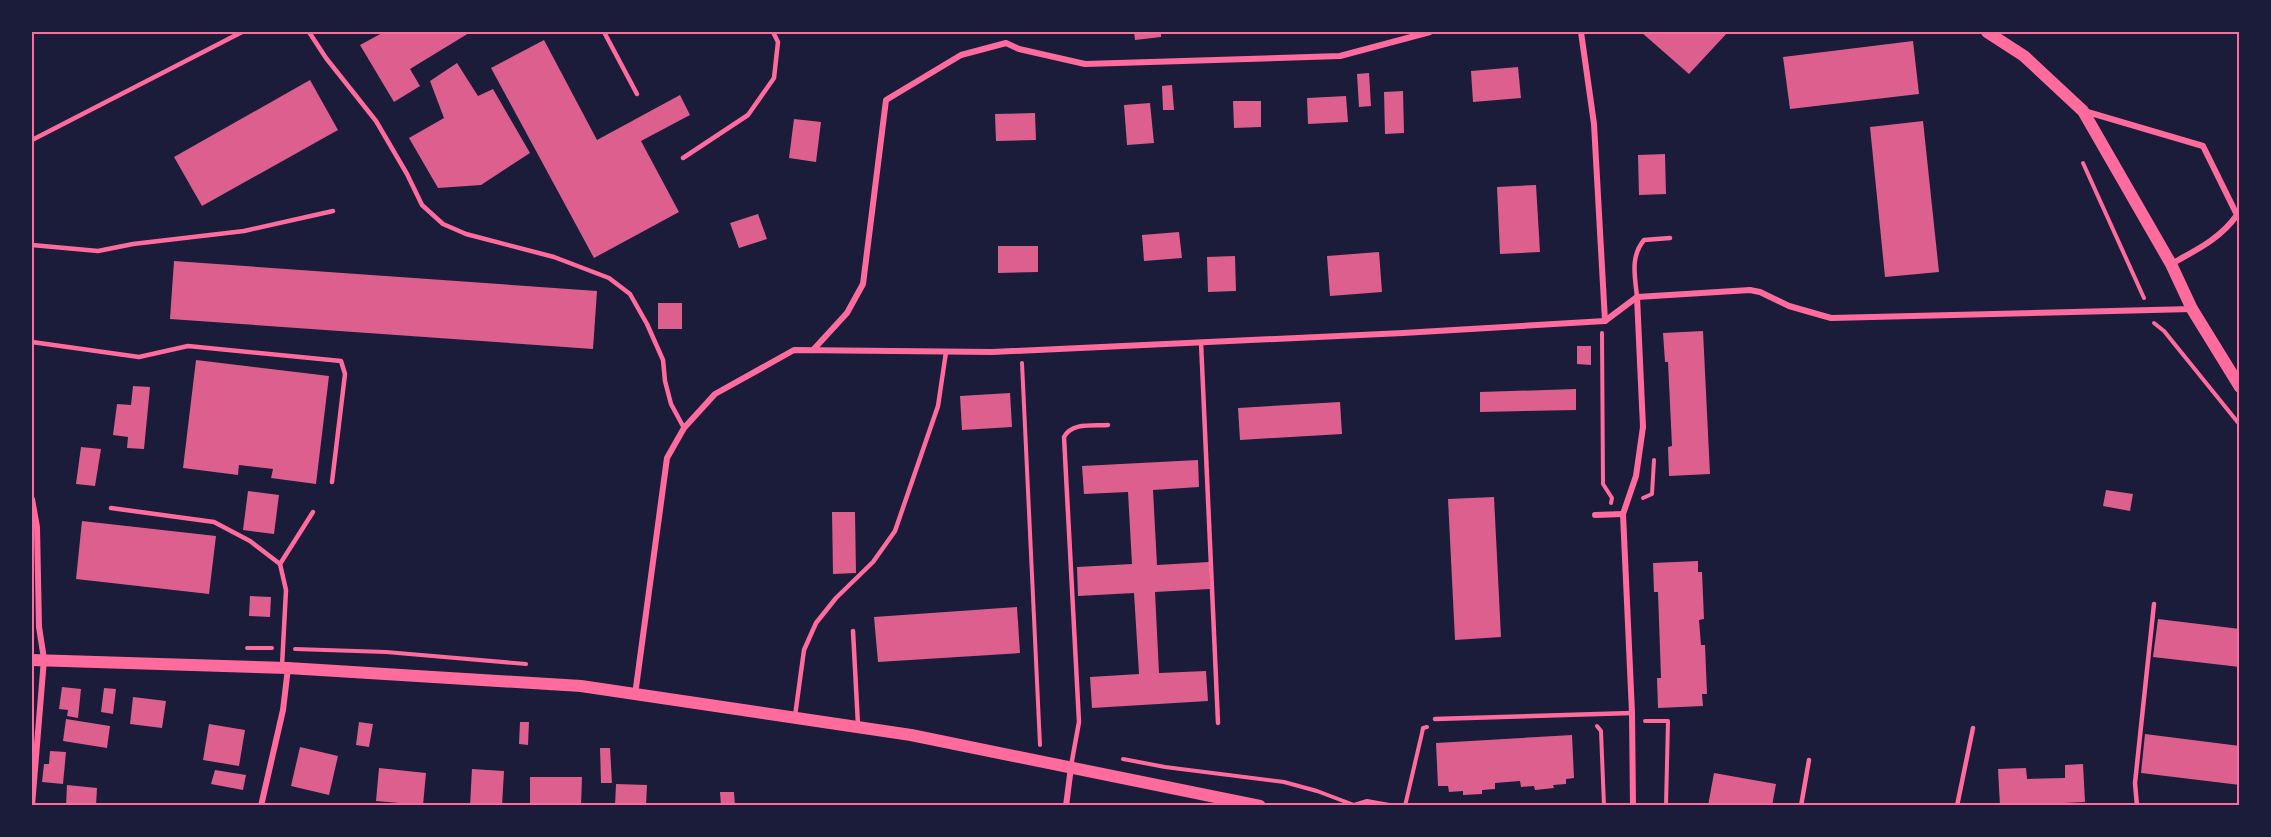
<svg xmlns="http://www.w3.org/2000/svg" width="2271" height="837" font-family="'DM Sans',sans-serif">
  <style>
    .building { fill: #dd5f8e }
    .lines { fill: none; stroke-linecap: round; stroke-linejoin: round }
    .path { stroke: #ff6b9d; stroke-width: 4 }
    .service { stroke: #ff6b9d; stroke-width: 4.5 }
    .minor { stroke: #ff6b9d; stroke-width: 6 }
    .secondary { stroke: #ff6b9d; stroke-width: 12 }
    .neatline { fill: none; stroke: #ff6b9d; stroke-width: 2 }
  </style>
  <rect width="100%" height="100%" fill="#1b1b3a"/>
  <g class="building">
    <polygon points="384,32 469,32 469,33 410,69 420,86 394,102 360,45"/>
    <polygon points="1134,32 1161,32 1161,37 1135,40"/>
    <polygon points="1641,32 1728,32 1689,74"/>
    <polygon points="544,40 597,140 680,95 690,115 641,141 679,212 594,258 491,68"/>
    <polygon points="1913,41 1919,94 1790,109 1783,57"/>
    <polygon points="457,63 478,96 493,89 530,153 481,185 438,188 409,138 444,118 430,81"/>
    <polygon points="1518,67 1521,98 1473,102 1471,71"/>
    <polygon points="1369,73 1371,106 1359,107 1357,74"/>
    <polygon points="310,80 338,130 202,206 174,157"/>
    <polygon points="1172,85 1174,110 1163,110 1162,86"/>
    <polygon points="1403,91 1404,133 1385,134 1384,92"/>
    <polygon points="1346,96 1348,122 1308,124 1307,98"/>
    <polygon points="1233,101 1261,101 1261,127 1234,128"/>
    <polygon points="1150,103 1154,143 1127,145 1124,105"/>
    <polygon points="1035,113 1036,140 996,141 995,114"/>
    <polygon points="794,119 821,122 816,162 789,158"/>
    <polygon points="1923,121 1939,272 1885,277 1870,127"/>
    <polygon points="1665,154 1666,194 1639,195 1638,155"/>
    <polygon points="1536,185 1540,252 1500,254 1497,187"/>
    <polygon points="758,214 767,239 739,248 730,223"/>
    <polygon points="1179,232 1182,258 1144,261 1142,235"/>
    <polygon points="998,246 1038,246 1038,272 998,273"/>
    <polygon points="1379,252 1382,292 1330,296 1327,256"/>
    <polygon points="1235,256 1236,291 1208,292 1207,257"/>
    <polygon points="174,261 597,291 593,349 170,319"/>
    <rect x="658" y="303" width="24" height="26"/>
    <polygon points="1703,331 1710,474 1669,476 1668,447 1672,446 1668,362 1665,362 1663,333"/>
    <polygon points="1577,346 1591,346 1591,365 1577,364"/>
    <polygon points="196,360 329,376 316,484 271,478 273,469 239,465 238,475 183,468"/>
    <polygon points="133,386 150,387 144,449 127,448 128,437 113,435 117,404 131,405"/>
    <polygon points="1576,389 1576,410 1480,412 1480,392"/>
    <polygon points="1010,393 1012,427 962,430 960,396"/>
    <polygon points="1340,402 1342,434 1240,440 1238,408"/>
    <polygon points="81,447 101,449 95,486 76,484"/>
    <polygon points="1198,460 1199,487 1153,490 1157,565 1209,562 1210,589 1155,592 1159,673 1206,671 1208,701 1092,708 1090,677 1139,674 1134,593 1078,596 1077,567 1132,564 1128,492 1084,494 1082,466"/>
    <polygon points="2106,490 2133,494 2130,511 2103,506"/>
    <polygon points="248,491 279,495 274,534 243,530"/>
    <polygon points="1494,497 1501,637 1455,640 1448,499"/>
    <polygon points="832,512 855,512 856,573 833,574"/>
    <polygon points="82,521 216,536 209,594 76,579"/>
    <polygon points="1698,561 1698,572 1702,572 1704,619 1699,620 1701,645 1705,645 1707,694 1702,694 1703,706 1658,708 1657,678 1661,678 1658,592 1654,592 1653,563"/>
    <polygon points="250,596 271,597 270,617 249,616"/>
    <polygon points="1017,607 1020,653 878,662 874,617"/>
    <polygon points="2158,619 2240,629 2240,667 2153,657"/>
    <polygon points="62,687 81,689 78,718 67,716 68,710 59,709"/>
    <polygon points="104,688 116,689 113,714 101,712"/>
    <polygon points="133,697 166,701 162,728 130,724"/>
    <polygon points="66,719 110,726 107,748 63,741"/>
    <polygon points="359,722 373,724 369,747 356,745"/>
    <polygon points="520,722 529,722 528,745 519,744"/>
    <polygon points="209,724 245,730 239,766 203,760"/>
    <polygon points="2145,734 2240,746 2240,785 2141,773"/>
    <polygon points="1572,735 1574,778 1566,779 1566,784 1553,785 1554,788 1535,790 1534,786 1521,787 1520,781 1495,783 1495,789 1482,790 1482,794 1463,795 1463,791 1449,792 1448,786 1438,786 1436,743"/>
    <polygon points="300,747 338,756 329,795 291,786"/>
    <polygon points="600,748 610,748 612,783 601,783"/>
    <polygon points="50,751 66,752 63,784 42,782 44,764 49,764"/>
    <polygon points="2083,764 2085,802 2000,806 1998,769 2026,768 2027,779 2065,778 2065,765"/>
    <polygon points="379,768 426,773 423,805 376,801"/>
    <polygon points="472,769 504,771 502,806 470,806"/>
    <polygon points="215,770 246,775 243,790 211,784"/>
    <polygon points="1714,773 1776,784 1772,806 1708,806"/>
    <polygon points="530,777 582,777 581,806 530,806"/>
    <polygon points="616,784 647,785 646,806 615,806"/>
    <polygon points="67,785 97,788 96,806 66,806"/>
    <polygon points="720,792 734,792 735,806 721,806"/>
  </g>
  <g class="lines">
    <g class="path">
      <polyline points="2083,163 2144,298"/>
      <polyline points="2239,188 2240,179"/>
      <polyline points="2154,323 2164,331 2240,425"/>
      <polyline points="1602,333 1603,484 1612,498 1611,503"/>
      <polyline points="1022,363 1040,745"/>
      <polyline points="1643,498 1652,494 1654,460"/>
      <polyline points="247,648 272,648"/>
      <polyline points="295,649 386,652 526,664"/>
      <polyline points="1645,721 1668,721 1666,806"/>
      <polyline points="1597,726 1601,731 1604,806"/>
      <polyline points="1123,759 1165,767 1284,782 1317,791 1354,805 1367,801 1395,806"/>
      <polyline points="1405,806 1422,733 1423,728 1427,727"/>
    </g>
    <g class="service">
      <polyline points="309,32 326,58 376,121 407,174 422,205 443,224 466,234 554,257 609,278 630,294 647,324 663,360 665,381 671,404 684,428"/>
      <polyline points="604,32 637,94"/>
      <polyline points="32,140 242,32"/>
      <polyline points="683,158 748,115 774,78 778,42 773,32"/>
      <polyline points="32,245 98,251 133,244 244,231 333,211"/>
      <path d="M1637,297c-2,-21 -7,-40 7,-57l26,-2"/>
      <polyline points="32,342 139,357 188,346 341,361 345,374 332,482"/>
      <polyline points="1201,342 1218,723"/>
      <polyline points="111,508 214,522 250,541 280,564 286,590 282,666"/>
      <polyline points="280,564 313,512"/>
      <polyline points="853,631 858,725"/>
      <polyline points="795,716 804,650 816,623 836,598 873,562 895,531 938,406 946,352"/>
      <polyline points="1435,719 1632,713"/>
      <path d="M1071,766l8,-44 -15,-285c8,-15 29,-11 44,-12"/>
      <polyline points="1801,806 1809,760"/>
      <polyline points="1957,806 1973,728"/>
      <polyline points="2137,806 2135,783 2154,604"/>
    </g>
    <g class="minor">
      <polyline points="1581,32 1594,124 1605,321"/>
      <path d="M2084,111l119,35 34,69c-17,24 -41,35 -66,49"/>
      <polyline points="813,350 847,313 863,284 886,100 961,55 1006,43 1019,49 1085,64 1340,56 1430,32"/>
      <polyline points="32,499 37,527 39,627 44,659 32,806"/>
      <polyline points="1595,515 1623,514"/>
      <polyline points="635,695 667,458 684,428 715,394 794,350 992,352 1403,333 1605,321 1637,297 1750,290 1760,292 1789,306 1831,318 2192,309"/>
      <polyline points="261,806 283,710 288,668"/>
      <polyline points="1066,806 1071,767"/>
      <polyline points="1633,806 1632,713 1623,514 1636,476 1643,427 1637,297"/>
    </g>
    <g class="secondary">
      <polyline points="1987,32 2024,56 2083,111 2171,264 2192,309 2240,387"/>
      <polyline points="32,660 288,668 581,686 911,735 1260,806"/>
    </g>
  </g>
  <rect width="2271" height="837" fill="none" stroke="#1b1b3a" stroke-width="66"/>
  <rect x="33" y="33" width="2205" height="771" class="neatline"/>
</svg>
